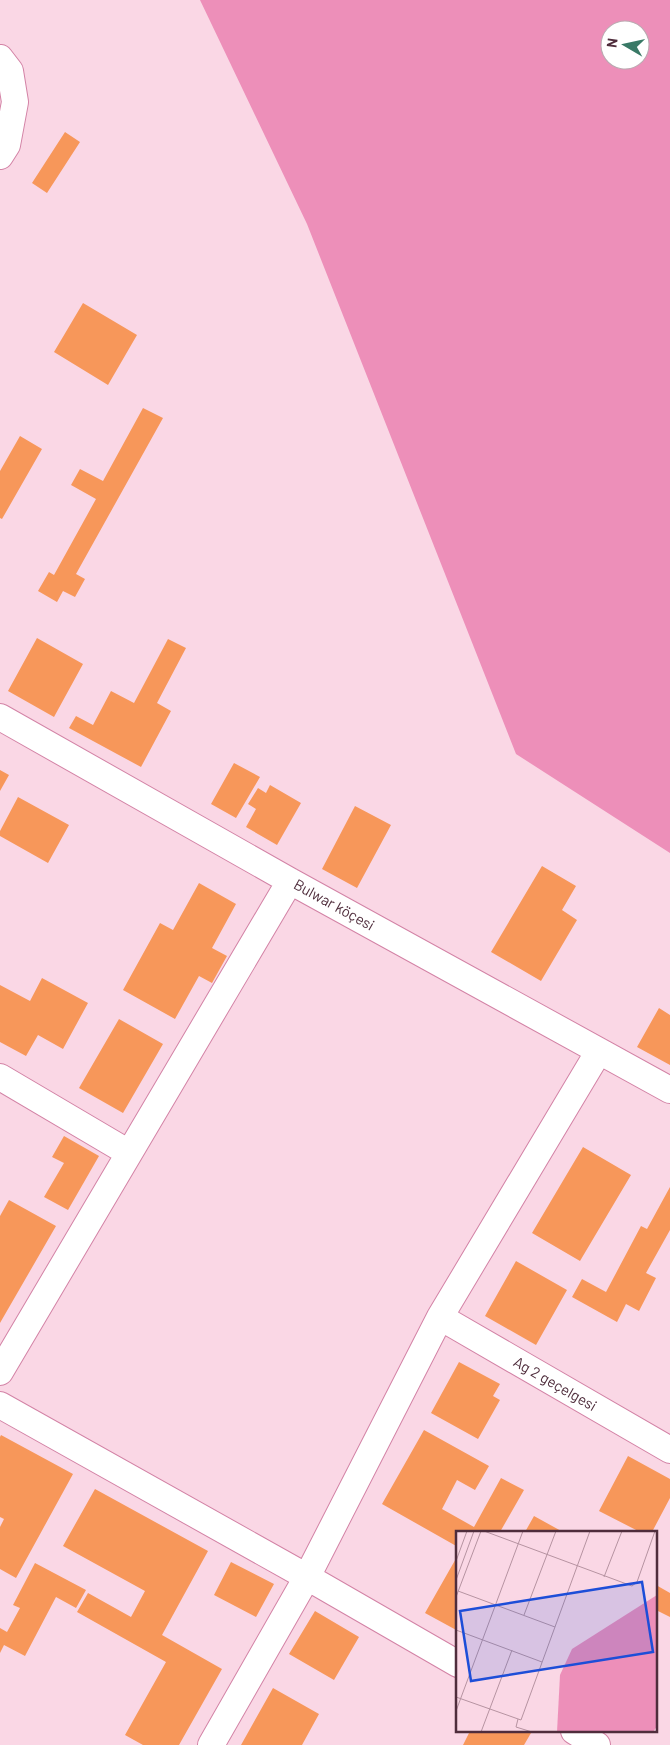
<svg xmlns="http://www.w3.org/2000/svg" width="670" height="1745" viewBox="0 0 670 1745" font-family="Barlow,sans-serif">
	<rect width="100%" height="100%" fill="#fad7e5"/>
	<path fill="#ed8fb9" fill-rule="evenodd" d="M200,0H670V853L516,754L307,224ZM610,30H640V60H610Z"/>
	<path fill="#f7975a" d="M65,132L80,142L47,193L32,183Z
		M83,303L137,335L108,385L54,352Z
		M143,408L163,418L76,574L85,579L75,597L63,591L57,602L38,591L49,572L54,575L96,499L71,485L80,469L103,481Z
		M20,436L42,449L2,519L0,518V471Z
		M37,638L83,664L54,717L8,691Z
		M168,639L186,648L157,703L171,711L141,767L69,728L76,716L93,725L111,691L134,703Z
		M234,763L260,777L236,818L211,804Z
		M0,770L9,775L0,791Z
		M270,785L301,803L277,845L246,827L256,809L248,804L258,788L266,793Z
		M18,797L69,825L48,863L0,836V831Z
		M355,806L391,825L357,888L322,869Z
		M542,866L576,886L562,910L577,920L541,981L491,952Z
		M199,883L236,904L212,948L227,956L212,983L199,976L175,1019L123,990L160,923L173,930Z
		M42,978L88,1003L63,1049L38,1035L26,1056L0,1042V985L30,1001Z
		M659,1008L670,1015V1065L637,1047Z
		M119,1019L163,1044L123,1113L79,1088Z
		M64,1136L99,1156L68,1210L44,1197L64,1163L52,1157Z
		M583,1147L631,1175L580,1261L532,1233Z
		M670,1187V1230L646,1273L656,1278L639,1311L626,1304L617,1322L572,1297L582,1279L606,1292L641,1226L647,1229Z
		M9,1200L56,1226L0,1323V1216Z
		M516,1261L567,1290L536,1345L485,1316Z
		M459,1362L500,1384L493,1396L500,1400L478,1439L431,1413Z
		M424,1430L489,1466L475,1490L457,1480L442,1509L474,1527L501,1478L524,1490L500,1532H458V1547L382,1504Z
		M1,1435L73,1474L16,1578L0,1569V1527L4,1519L0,1517V1437Z
		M628,1456L670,1479V1498L652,1532H640L599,1511Z
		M95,1489L208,1551L162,1635L222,1669L179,1745H143L125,1735L166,1662L77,1612L88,1593L131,1617L145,1591L63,1546Z
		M534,1516L563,1532H525Z
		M458,1555V1631L425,1613Z
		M231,1562L274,1584L256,1617L214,1595Z
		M35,1563L86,1590L76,1608L56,1597L25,1656L4,1645L0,1653V1628L7,1632L20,1608L13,1605Z
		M656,1585L670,1593V1617L656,1610Z
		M315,1611L359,1637L334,1680L289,1654Z
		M273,1688L319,1714L302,1745H241Z
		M470,1731H527L531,1733L524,1745H463Z"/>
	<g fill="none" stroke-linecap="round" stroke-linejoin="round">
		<g stroke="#d383a6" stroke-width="28">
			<path id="street" d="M0,58L10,71L15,102L7,145L0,156
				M0,717L290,881L670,1090
				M0,1077L129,1153
				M440,1317L670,1450
				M0,1372L290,881
				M0,1405L307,1577L458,1664
				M574,1731L597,1745
				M211,1745L307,1577L440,1317L599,1051"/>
		</g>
		<use href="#street" stroke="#fff" stroke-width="26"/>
	</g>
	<g text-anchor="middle" stroke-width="4" stroke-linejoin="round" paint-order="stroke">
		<g font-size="15" fill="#4f2d3c" stroke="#fff">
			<text transform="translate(334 905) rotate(29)" y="5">Bulwar köçesi</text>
			<text transform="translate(555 1384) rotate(30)" y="5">Ag 2 geçelgesi</text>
		</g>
	</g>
	<g transform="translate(456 1531)">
		<rect width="201" height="201" fill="#fad7e5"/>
		<path d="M201,64L202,194L197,201H101L104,144L116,118Z" fill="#ed8fb9"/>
		<path fill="none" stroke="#b693a1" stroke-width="1" d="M28,0L176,55L181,51L199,0M0,30L11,0M148,46L166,0M0,49L18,0M2,60L99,96M0,66L25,0M68,84L100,0M0,99L86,131M0,166L65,189L134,0M0,180L67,0M62,188L60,196L76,201M25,201L56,119"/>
		<path fill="#1d4ed8" fill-opacity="0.15" stroke="#1d4ed8" stroke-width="2.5" d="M186,51L197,121L15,150L4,80Z"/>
		<rect width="201" height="201" fill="none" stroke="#4f2d3c" stroke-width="2.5"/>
	</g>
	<g transform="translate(625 45) rotate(279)"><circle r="24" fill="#ffffff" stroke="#b9abb1"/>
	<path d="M0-4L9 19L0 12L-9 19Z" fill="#397966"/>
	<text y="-8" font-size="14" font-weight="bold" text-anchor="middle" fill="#4f2d3c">N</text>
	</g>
</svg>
